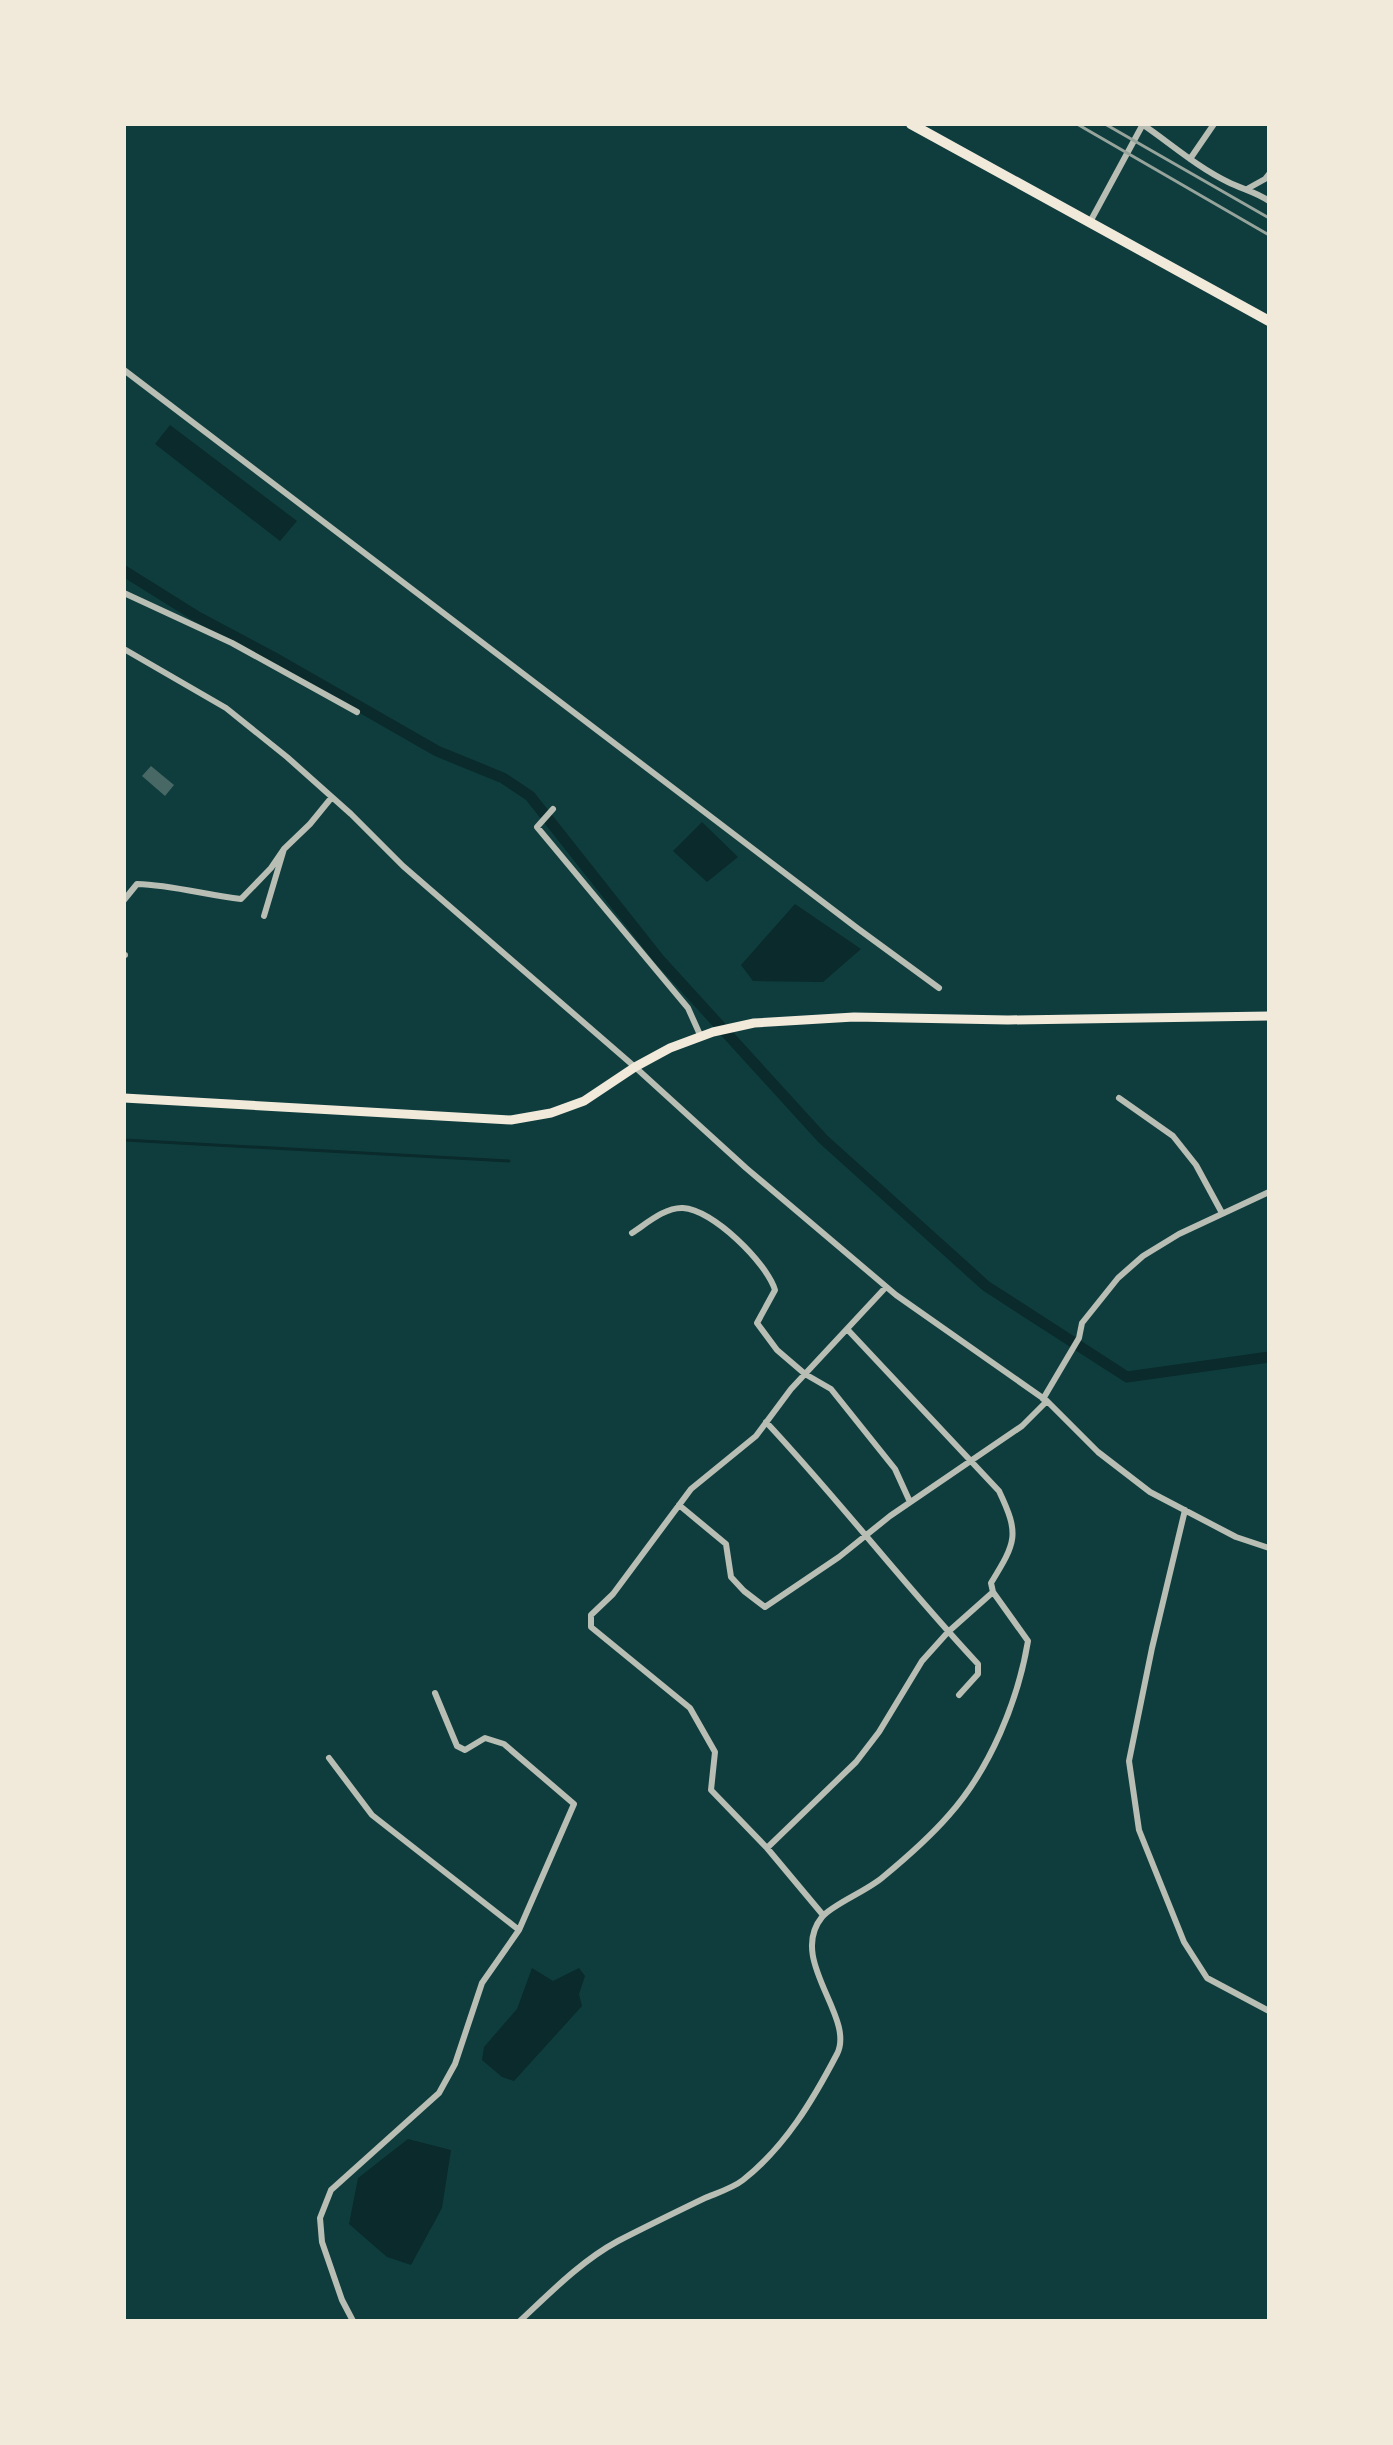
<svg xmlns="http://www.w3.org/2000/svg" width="1393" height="2445" viewBox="0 0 1393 2445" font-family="'Titillium Web',sans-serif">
	<rect width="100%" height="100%" fill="#0f3d3e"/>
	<path fill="#0a2a2b" d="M170,425L297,521L280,541L155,444Z
		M702,822L738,857L707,882L673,851Z
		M795,904L861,949L823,982L753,981L741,965Z
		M532,1968L553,1981L579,1968L585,1976L579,1994L582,2006L514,2081L502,2077L482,2060L484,2047L517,2009Z
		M408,2139L451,2150L442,2208L411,2265L387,2257L349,2224L358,2178Z"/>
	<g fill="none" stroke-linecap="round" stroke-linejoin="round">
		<path stroke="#0a2a2b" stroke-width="3" d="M124,1140L509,1161"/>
		<path stroke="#0a2a2b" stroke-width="11" d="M124,571L196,616L273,657L437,751L503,778L530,796L659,959L823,1139L986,1286L1127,1377L1269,1357"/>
	</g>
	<path fill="#486865" d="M151,766L174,785L165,796L142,776Z"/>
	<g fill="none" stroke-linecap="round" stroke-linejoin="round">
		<path stroke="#b8beb3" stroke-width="6" d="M1142,124C1170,143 1197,167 1228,182C1242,189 1256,192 1269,201
			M1190,159L1214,124
			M1247,189L1265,179L1269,174
			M1090,222L1143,124
			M124,370L857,928L939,988
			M124,593L232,643L357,712
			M124,649L226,708L287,757L351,814L403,866L635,1067L746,1168L896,1295L1047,1401L1098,1452L1150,1492L1236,1537L1269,1548
			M553,809L537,827L688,1008L701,1037
			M124,900L137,884C172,885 206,895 241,899L271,868L284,849
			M264,916L284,849L310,824L332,797
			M124,955H125
			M1119,1098L1173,1136L1196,1165L1222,1213
			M632,1233C646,1224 665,1207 683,1208C712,1209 767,1263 775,1290L757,1323L777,1350L805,1374L831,1389L895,1469L910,1502
			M1043,1399L1079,1338L1082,1323L1118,1278L1143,1256L1179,1234L1269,1192
			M766,1422C840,1501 905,1586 978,1664V1674L959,1695
			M679,1505L726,1544L731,1577L744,1591L765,1607L839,1557L890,1516L1022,1426L1047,1401
			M1185,1510L1152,1648L1129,1761L1139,1830L1184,1942L1207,1978L1269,2011
			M329,1758L372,1815L519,1930
			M767,1848L856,1762L879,1732L922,1661L948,1632L993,1592
			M823,1915L767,1848L711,1790L715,1752L690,1708L591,1627V1615L613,1594L691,1489L756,1436L791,1389L886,1287
			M353,2321L342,2300L322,2242L320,2218L331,2190L439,2093L455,2064L482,1983L519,1930L574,1804L504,1744L485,1738L465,1750L457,1746L435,1693
			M520,2321C550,2293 581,2261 618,2241C647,2226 676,2212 705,2198C717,2193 733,2188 743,2180C785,2147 813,2100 837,2054C856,2017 787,1960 822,1917C833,1904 867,1891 883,1877C906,1858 929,1838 949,1815C990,1769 1018,1701 1028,1641L993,1592L991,1583C1016,1542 1020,1535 999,1491L847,1329"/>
		<path stroke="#f1e9da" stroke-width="9" d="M124,1098L511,1120L551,1113L584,1101L635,1067L670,1048L713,1032L754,1023L854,1017L1008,1020L1269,1016"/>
		<path stroke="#f1e9da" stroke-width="10" d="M911,124L1269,321"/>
		<path stroke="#97a49c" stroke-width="3" d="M1077,124L1269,235
			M1105,124L1269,218"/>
	</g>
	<rect width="1393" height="2445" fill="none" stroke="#f1e9da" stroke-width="252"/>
</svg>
